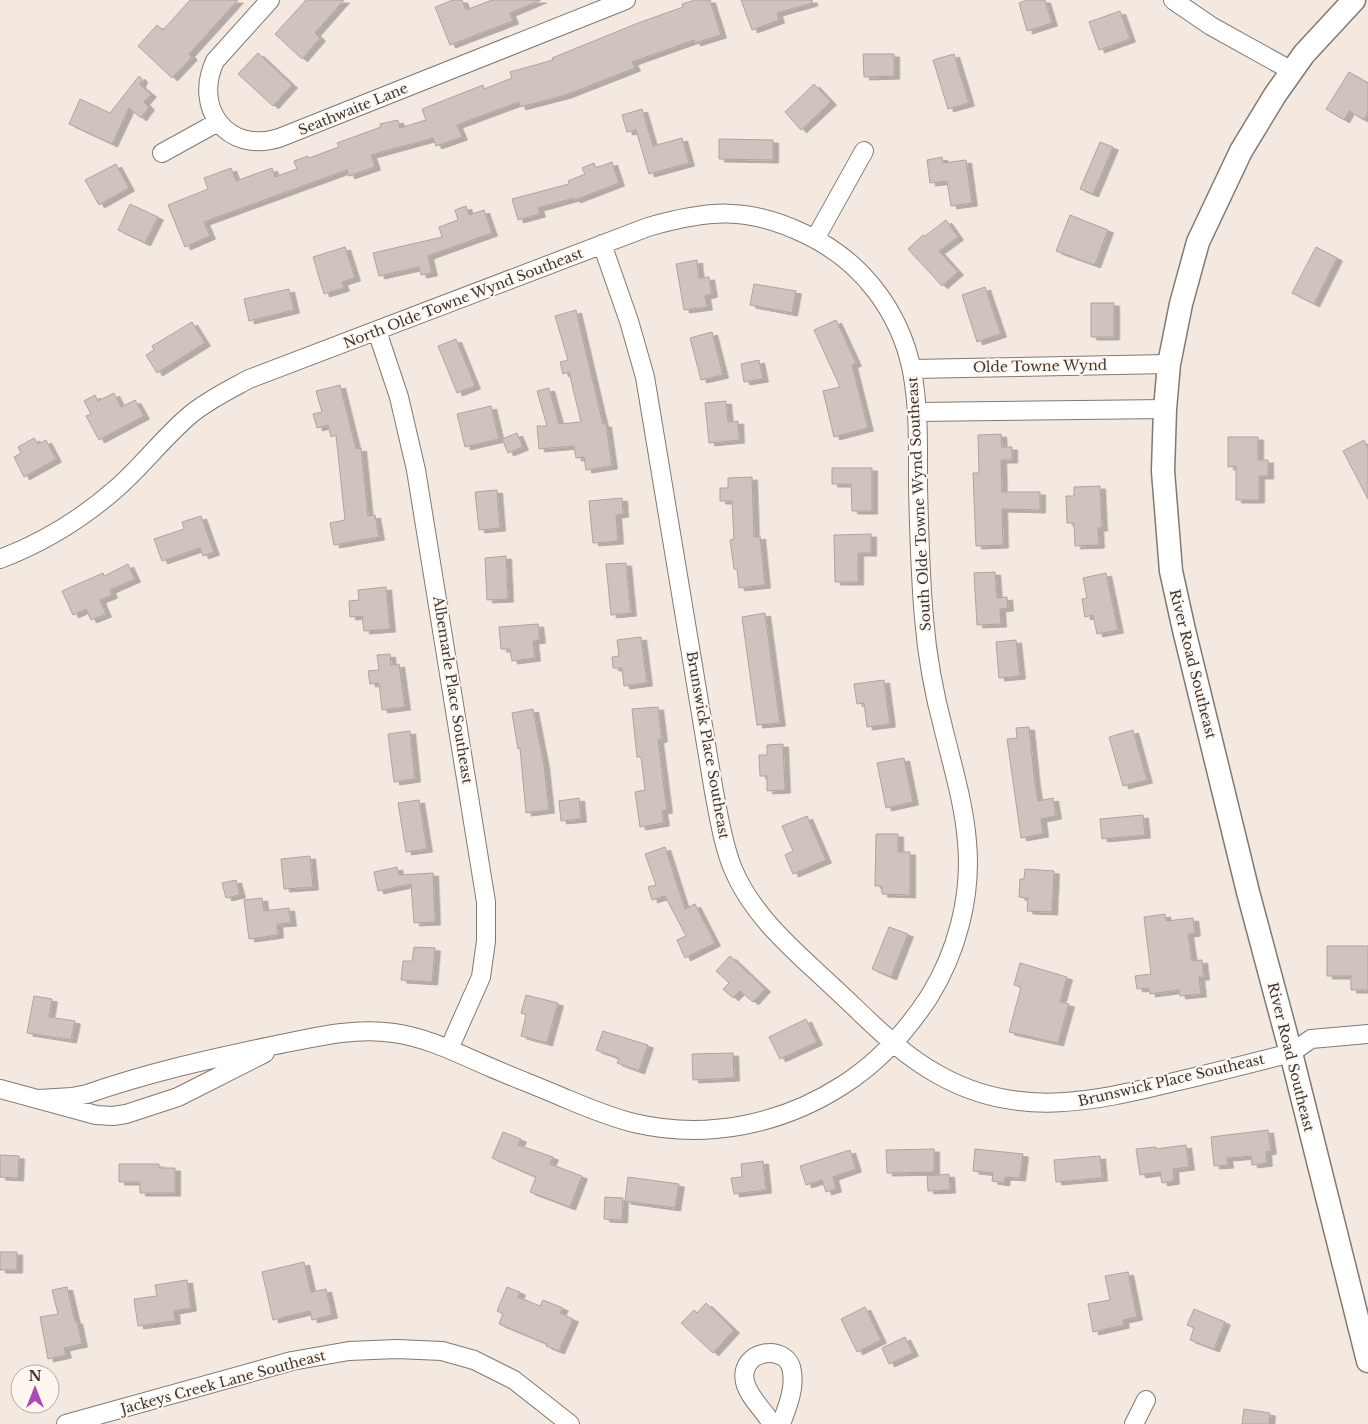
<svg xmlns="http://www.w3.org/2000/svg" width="1368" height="1424" viewBox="0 0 1368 1424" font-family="'Libre Baskerville',serif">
	<defs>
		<filter id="shadow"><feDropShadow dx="5.5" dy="3" stdDeviation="0" flood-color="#0004"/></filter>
	</defs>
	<rect width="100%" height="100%" fill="#f3e9e0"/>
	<path fill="#d0c3be" stroke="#b0a49e" filter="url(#shadow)" d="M190,0H238L189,54L192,57L172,78L138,46L157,25L163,30Z
		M306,0H344L315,33L320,38L302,59L275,34Z
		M453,0H462L466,10L492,0H541L510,13L513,21L450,45L435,7Z
		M695,0H710L721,35L695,43L694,40L632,62L635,68L566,95L520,107L519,102L457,125L462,137L436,146L433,138L371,155L375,167L349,176L347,170L204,222L210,236L185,247L168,205L208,189L204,178L231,168L236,181L272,168L275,177L297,169L294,161L308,156L309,158L339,147L337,143L381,127L380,124L398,120L400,128L426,120L422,109L483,85L484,89L512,78L510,72L553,60L552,58L638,23L683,7L682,4Z
		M741,0H812V3L777,13L779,20L752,30Z
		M1027,0H1045L1052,23L1027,31L1019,3Z
		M1120,11L1130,39L1099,50L1089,22Z
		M258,53L292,85L273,106L238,74Z
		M863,54H894V76L864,77Z
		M954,54L969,103L948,109L933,60Z
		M1349,72L1368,83V112L1364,120L1349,111L1344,120L1326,109Z
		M139,76L142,79L140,85L151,94L144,102L149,107L141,118L129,108L112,144L69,124L80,99L110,113Z
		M814,84L831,102L801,130L785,112Z
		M642,109L653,146L682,138L689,163L649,174L636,130L627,132L622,115Z
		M719,139L773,140V160L719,159Z
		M1100,142L1113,147L1093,194L1080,189Z
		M942,157L943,163L966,160L972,203L951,206L947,181L930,183L927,160Z
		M612,162L619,183L575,200L574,198L538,208L540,214L518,220L512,199L569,184L568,181L585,174L582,168L594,163L596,168Z
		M116,164L129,188L99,205L85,180Z
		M130,204L158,217L145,243L118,230Z
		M466,206L469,215L484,210L492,233L428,256L432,273L421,275L419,267L379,276L373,253L442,237L439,227L458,220L455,210Z
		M1070,215L1108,230L1095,265L1056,251Z
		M946,220L958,237L939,251L958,272L942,286L908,249L923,235L925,236Z
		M345,247L355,278L342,282L344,288L324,294L313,257Z
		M1316,247L1337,258L1314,304L1292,293Z
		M697,260L699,278L709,277L712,294L705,296L707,307L684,310L676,264Z
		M754,284L796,291L792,313L750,305Z
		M985,287L1001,334L977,342L962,295Z
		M289,289L294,310L249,321L244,299Z
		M1091,303H1114V337H1091Z
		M576,310L603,424H606L612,466L586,470L584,457L576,458L574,446L539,449L537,426H547L537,391L549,388L559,424L581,422L569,372L563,374L560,362L568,360L555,316Z
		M836,320L856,363L852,365L868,428L834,437L823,391L840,387L814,330Z
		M192,322L205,343L157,373L146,355L154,350L152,346Z
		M712,332L723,375L701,380L690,338Z
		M456,339L475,386L457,393L438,346Z
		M759,360L763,379L744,382L741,364Z
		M340,385L356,449L361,448L368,516L375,515L379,537L334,545L330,523L345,520L336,435L331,437L328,425L317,428L313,414L322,412L316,391Z
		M114,393L121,407L135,400L144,416L99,440L86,416L91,414L84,401L95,395L98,401Z
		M726,401L728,422L738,421L739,440L709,443L705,403Z
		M491,406L499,439L465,447L457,414Z
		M517,433L523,447L508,453L502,439Z
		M1001,434L1002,447H1012V460H1001L1002,492H1040V510L1002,509L1003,545L976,546L973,473H979L978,435Z
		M1228,437H1258V460H1268V476H1259V500H1236V466L1228,467Z
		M34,438L38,444L46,440L56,459L24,477L14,457L21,453L18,447Z
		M1364,440L1368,449V499L1343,451Z
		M832,468H872V511H852L851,484H832Z
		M752,477L754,537L760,536L765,585L739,588L737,569H734L730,540L734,539L732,501H720V488H728V478Z
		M1100,486L1102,528H1098L1099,545L1075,546L1074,523H1067L1066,496H1074V487Z
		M497,490L500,528L479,530L475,492Z
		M622,498L623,514L616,515L618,541L593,543L589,501Z
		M201,516L214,552L203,556L200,548L162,561L154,539L184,529L182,522Z
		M871,534V553H858V582H835L834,535Z
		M506,556L508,599L487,600L485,558Z
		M626,563L631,613L611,615L606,564Z
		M128,564L135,579L110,590L112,595L100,600L106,614L91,620L86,609L73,615L62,591L103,573L104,576Z
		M995,572L997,598L1007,597L1008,608L1000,609L1001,624L977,625L974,573Z
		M1106,573L1118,630L1097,634L1093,615L1085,617L1082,599L1087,598L1083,578Z
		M386,587L390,629L364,631L362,616L350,617L349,601L359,600L358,590Z
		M765,613L780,723L757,725L742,617Z
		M538,624L540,640L533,641L535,658L512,661L510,649H501L499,627Z
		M641,637L647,683L624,686L622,668H613L612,657L619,656L617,640Z
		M1016,640L1020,676L999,678L996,642Z
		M390,654L391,665L399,664L405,707L382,710L379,683L370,684L368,671L379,670L377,655Z
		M884,680L890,724L867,727L864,703L857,704L854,684Z
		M658,707L662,739L658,740L667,810L662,811L664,823L640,827L635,792L645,790L641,757H637L632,709Z
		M533,709L544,765L549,810L526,813L520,748L518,749L512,713Z
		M1029,727L1035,784L1038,801L1053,798L1056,816L1041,819L1043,834L1021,838L1007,739L1017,738L1016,728Z
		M1133,730L1147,780L1123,786L1109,737Z
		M410,731L415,779L394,782L388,734Z
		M783,744L785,790L767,791V776H760L759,755H767V745Z
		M904,758L913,802L886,808L877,763Z
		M579,798L581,819L561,821L559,801Z
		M419,800L427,849L406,852L398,803Z
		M1143,815L1145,835L1102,839L1100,819Z
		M807,816L826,860L793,874L785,855L793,851L782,826Z
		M876,834H898V852H910V895L882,894V886H875Z
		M665,847L685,909L695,904L715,943L685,958L677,940L686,936L665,896L652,900L648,887L656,885L645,854Z
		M310,856L313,887L284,889L281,859Z
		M397,867L399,875L433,873L435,922L414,923L411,884L378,891L374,872Z
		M1025,869L1054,871L1052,912L1027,911L1028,898L1019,897L1020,879H1024Z
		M236,880L240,895L226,898L222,883Z
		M262,898L264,911L289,908L291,923L277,924L278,935L249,939L244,900Z
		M1165,914L1166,921L1193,918L1195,933L1188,934L1192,961L1202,960L1204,977H1199L1201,994L1180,996L1179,990L1150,994L1149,988L1137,989L1135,976L1151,974L1144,917Z
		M889,927L908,934L891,977L872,969Z
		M1327,946H1368V990H1351V976H1327Z
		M414,947L435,948L432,982L401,980L403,961H412Z
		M730,956L765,989L753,1002L740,991L733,998L723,989L729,983L716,971Z
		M1020,963L1067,977L1060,1002L1069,1004L1058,1043L1009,1032L1021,987L1014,985Z
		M526,995L558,1003L547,1043L521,1036L526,1015L521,1013Z
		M34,996L52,999L49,1017L75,1021L71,1040L27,1033Z
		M806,1019L817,1042L780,1059L769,1037Z
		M603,1031L648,1045L639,1071L617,1063L619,1058L596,1050Z
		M733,1053L734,1078L693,1080L692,1054Z
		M1268,1130L1271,1151L1266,1152L1267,1163L1252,1165L1251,1156L1227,1158L1228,1165L1214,1166L1211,1137Z
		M503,1132L521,1139L518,1145L553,1157L550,1164L582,1176L570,1207L530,1192L536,1177L492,1158Z
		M1186,1145L1189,1167L1173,1169L1174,1181L1162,1183L1160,1172L1140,1175L1136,1149L1156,1147V1149Z
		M934,1149V1172L887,1173L886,1150Z
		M975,1149L1023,1154L1020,1178L1005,1177L1004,1183L992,1181L993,1173L973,1171Z
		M850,1150L856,1169L833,1177L836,1189L826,1192L822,1180L806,1185L800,1166Z
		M0,1155L19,1156L18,1178L0,1177Z
		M1100,1156L1102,1178L1056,1182L1054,1160Z
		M763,1161L766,1190L734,1194L731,1178L742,1177L741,1164Z
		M119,1164H159V1168H175V1193H140V1182H119Z
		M949,1174L950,1190L928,1191L927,1176Z
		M628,1177L679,1184L675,1208L625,1201Z
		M605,1197L623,1198L622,1220L604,1219Z
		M0,1252H17V1270H0Z
		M304,1262L311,1292L326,1289L332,1315L312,1320L310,1311L273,1320L262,1272Z
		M1128,1272L1137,1317L1123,1320L1124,1325L1093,1332L1088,1304L1110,1300L1105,1276Z
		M187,1280L191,1308L174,1311L175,1321L138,1326L134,1299L157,1296L155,1285Z
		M67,1287L75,1321H77L82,1344L64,1348L66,1355L48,1359L40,1317L58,1314L52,1290Z
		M507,1287L520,1292L518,1297L540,1306L543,1300L563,1308L560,1313L573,1319L559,1351L546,1346L547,1344L499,1324L503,1314L497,1311Z
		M706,1303L734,1330L713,1353L681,1323L694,1310L697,1313Z
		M865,1307L881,1340L857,1352L841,1319Z
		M1194,1309L1225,1322L1214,1349L1190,1340L1194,1328L1187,1325Z
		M905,1337L913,1353L889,1364L882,1348Z
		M1244,1409L1270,1413L1269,1424H1242Z"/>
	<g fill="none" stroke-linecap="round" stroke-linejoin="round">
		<g stroke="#827971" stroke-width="20">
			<path id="minor" d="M270,0L215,61C193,108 227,154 279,138L626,0
				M1173,0L1211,26L1292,71
				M162,153L218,122
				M815,239L864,151
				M602,244L629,321L645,377L714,792C719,817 723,845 733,869C753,917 795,951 832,986C866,1017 898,1053 939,1075C1017,1119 1092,1102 1174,1082C1213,1073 1252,1063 1291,1053L1311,1039L1368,1034
				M377,331L399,397L416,470L486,902V941L481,977L449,1049
				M912,369L1169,364
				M917,412L1165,409
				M0,559C42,543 83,518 117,488C143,465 164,437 190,415C208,400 229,390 249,379L648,227C708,210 747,206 805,234C861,260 900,311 912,371C919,409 918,447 918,485C919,530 920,574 924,618C927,656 934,694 944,731C953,768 964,804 967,842C972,896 957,952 929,997C906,1032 879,1062 843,1085C781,1125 706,1140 634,1123C609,1117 586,1107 562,1097C539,1087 515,1078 492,1068C459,1054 429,1038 394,1033C351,1027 312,1038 271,1046C209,1059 147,1073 87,1094L72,1097L39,1099
				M0,1089L96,1115L113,1116L126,1114L178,1097L265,1053
				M66,1424L292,1361L349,1351L397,1349L442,1351L474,1360L514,1380L570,1424
				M772,1424C764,1410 749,1398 745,1382C738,1349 789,1342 792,1372C795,1389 787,1408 781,1424
				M1134,1424L1146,1400"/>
		</g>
		<g stroke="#827971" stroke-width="25">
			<path id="major" d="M1354,0L1304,54L1275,95L1241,151L1198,242L1181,304L1169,364L1165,409L1163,471L1171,571L1184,630L1248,892L1291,1053L1368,1361"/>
		</g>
		<use href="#minor" stroke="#fff" stroke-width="18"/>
		<use href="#major" stroke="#fff" stroke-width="22"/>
	</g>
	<g text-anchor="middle" stroke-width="4" stroke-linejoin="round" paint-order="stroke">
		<g font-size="14" fill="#3c3835" stroke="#fff7ef">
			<text transform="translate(353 109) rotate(-22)" y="5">Seathwaite Lane</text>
			<text transform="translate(463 298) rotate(-21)" y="5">North Olde Towne Wynd Southeast</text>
			<text transform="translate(1040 366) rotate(-1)" y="5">Olde Towne Wynd</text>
			<text transform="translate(919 504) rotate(-93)" y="5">South Olde Towne Wynd Southeast</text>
			<text transform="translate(1193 664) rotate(76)" y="5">River Road Southeast</text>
			<text transform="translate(453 690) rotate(81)" y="5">Albemarle Place Southeast</text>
			<text transform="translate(708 745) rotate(80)" y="5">Brunswick Place Southeast</text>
			<text transform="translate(1291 1057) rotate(76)" y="5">River Road Southeast</text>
			<text transform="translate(1171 1080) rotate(-13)" y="5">Brunswick Place Southeast</text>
			<text transform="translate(223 1382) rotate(-15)" y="5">Jackeys Creek Lane Southeast</text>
		</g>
	</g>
	<g transform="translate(35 1389)"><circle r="24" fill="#fff7ef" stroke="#b1aba5"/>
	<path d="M0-4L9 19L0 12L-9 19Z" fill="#ab4ab2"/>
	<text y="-8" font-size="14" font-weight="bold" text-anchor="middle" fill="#3c3835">N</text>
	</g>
</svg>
